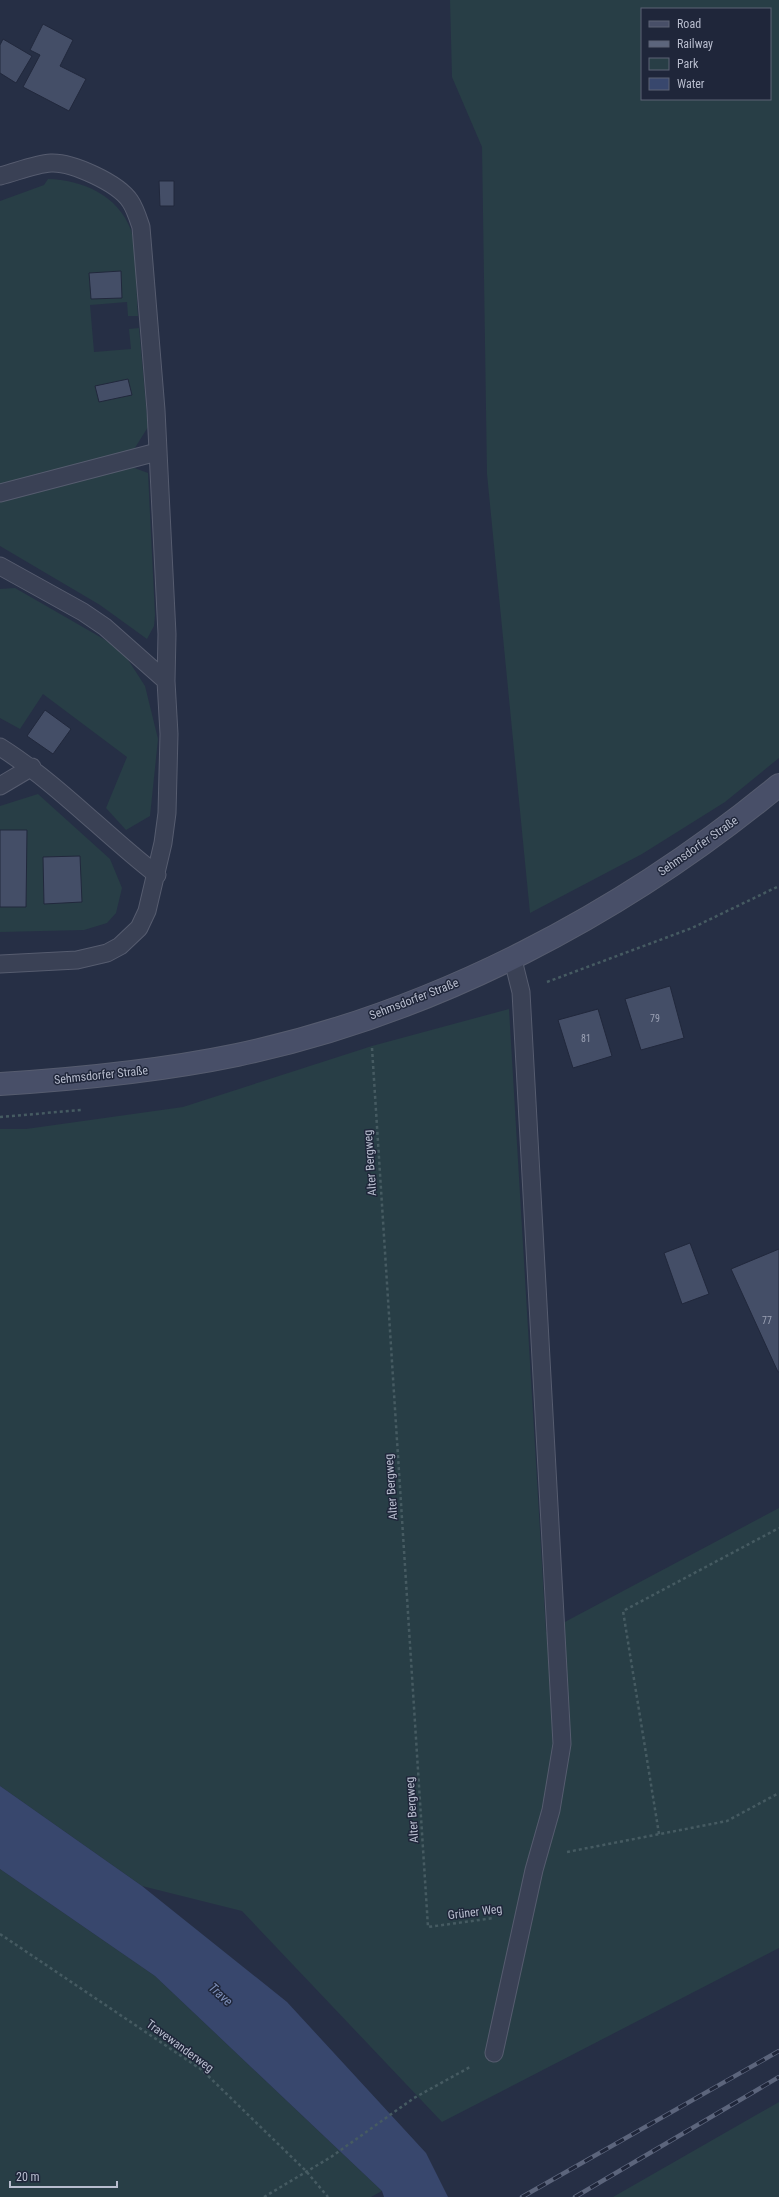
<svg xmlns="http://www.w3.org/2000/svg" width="779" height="2197" viewBox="0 0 779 2197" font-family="'Roboto Condensed',sans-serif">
	<rect width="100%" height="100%" fill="#262f45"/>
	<path fill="#283e46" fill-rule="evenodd" d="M450,0H779V758L725,802L642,854L530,913L487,474L482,147L452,77ZM642,9H770V99H642Z
		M48,179C82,180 118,195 131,230C137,248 136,295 138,316H128L127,302L90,305L94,352L131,349L129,329L139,328L148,427L133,451L0,485V201L44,185Z
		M129,466L148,473L155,615L154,626L147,639L100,605L0,546V498Z
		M15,588L121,649L145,686L158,739L150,816L126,830L106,808L127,757L43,694L20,729L0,718V589Z
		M38,794L110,859L122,888L116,913L107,923L84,930L0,932V806Z
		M509,1009L546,1632L779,1508V1948L442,2122L242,1911L142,1886L0,1786V1129H26L183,1107L372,1046Z
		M0,1869L155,1976L382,2191L371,2197H0Z
		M779,2102V2197H613Z"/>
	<path fill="#38476d" d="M0,1786L142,1886L287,2002L426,2153L448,2197H384L382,2191L155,1976L0,1869Z"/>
	<path fill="#444e67" stroke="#21283c" d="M43,24L73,40L60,66L86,79L69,111L23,87L40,55L30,50Z
		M3,39L32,56L16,83L0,73V45Z
		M159,181H174V206H160Z
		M121,271L122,298L91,299L89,273Z
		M128,379L132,395L99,402L95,386Z
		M45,710L71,729L53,754L27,736Z
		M0,830H27L26,907H0Z
		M80,856L82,902L44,904L43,857Z
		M670,986L684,1038L641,1050L625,999Z
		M598,1009L612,1056L573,1068L558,1020Z
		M690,1243L709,1294L682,1304L664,1253Z
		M779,1249V1372H778L731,1269Z"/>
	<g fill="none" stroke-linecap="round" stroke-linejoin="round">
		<g stroke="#565c6f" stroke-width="19">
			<path id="service" d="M0,176C16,172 35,164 51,163C72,162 118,183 130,201C135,208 138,218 141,227L156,410L167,634L166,681L169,734L167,813L163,843L147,911L139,928L120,946L107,953L77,960L0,964
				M0,493L157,452
				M0,566L83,612L105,627L166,681
				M0,747C57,783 103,833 157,875
				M0,786L32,767
				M494,2053L534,1870L551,1810L562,1744L521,992L513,960"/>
		</g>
		<g stroke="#565c6f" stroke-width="24">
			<path id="secondary" d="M0,1084C79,1079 160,1071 237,1055C435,1013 624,913 779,785"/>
		</g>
		<path stroke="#465b62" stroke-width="2.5" stroke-dasharray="3 3" stroke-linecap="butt" d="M547,982L692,928L779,886
			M372,1048L428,1927L494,1918
			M0,1117L81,1110
			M659,1834L623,1611L779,1528
			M567,1852L727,1821L779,1793
			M0,1934L202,2070L306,2171L328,2197
			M264,2197L331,2157L414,2098L470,2067"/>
		<use href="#service" stroke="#3a4155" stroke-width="17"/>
		<use href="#secondary" stroke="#484f68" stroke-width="22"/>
		<g stroke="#5c657c" stroke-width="4.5">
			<path id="rail" d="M522,2197L779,2051
				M575,2197L779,2077"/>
		</g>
		<use href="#rail" stroke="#1f263a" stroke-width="3" stroke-dasharray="9" stroke-linecap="butt"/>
	</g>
	<g text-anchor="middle" stroke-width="3" stroke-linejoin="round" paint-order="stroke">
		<g font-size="10" fill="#9ba1b4">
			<text x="655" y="1022">79</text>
			<text x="586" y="1042">81</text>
			<text x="767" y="1324">77</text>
		</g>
		<g font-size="12" fill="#b8bdce" stroke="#1f263a">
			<text transform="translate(698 846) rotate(-35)" y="4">Sehmsdorfer Straße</text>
			<text transform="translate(414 999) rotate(-21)" y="4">Sehmsdorfer Straße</text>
			<text transform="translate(101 1075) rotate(-6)" y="4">Sehmsdorfer Straße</text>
			<text transform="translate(370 1163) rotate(-94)" y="4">Alter Bergweg</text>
			<text transform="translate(391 1487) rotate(-94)" y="4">Alter Bergweg</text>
			<text transform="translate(412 1810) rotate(-94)" y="4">Alter Bergweg</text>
			<text transform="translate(475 1912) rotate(-7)" y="4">Grüner Weg</text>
			<text transform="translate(180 2046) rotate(36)" y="4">Travewanderweg</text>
		</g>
		<g font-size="13" font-style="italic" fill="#7d8eb7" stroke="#1f263a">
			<text transform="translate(221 1994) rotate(42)" y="5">Trave</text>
		</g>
	</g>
	<rect x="641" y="8" width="130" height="92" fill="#1f263a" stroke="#5c6275"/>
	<rect x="649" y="21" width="20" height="6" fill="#484f68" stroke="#5c6275"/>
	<text x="677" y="28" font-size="12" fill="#b8bdce">Road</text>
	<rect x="649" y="41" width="20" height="6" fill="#5c657c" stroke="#5c6275"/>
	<text x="677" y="48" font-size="12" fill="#b8bdce">Railway</text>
	<rect x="649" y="58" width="20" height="12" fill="#283e46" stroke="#5c6275"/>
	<text x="677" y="68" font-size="12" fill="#b8bdce">Park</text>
	<rect x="649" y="78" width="20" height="12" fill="#38476d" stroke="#5c6275"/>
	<text x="677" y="88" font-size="12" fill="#b8bdce">Water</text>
	<path d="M10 2181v6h107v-6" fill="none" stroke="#b8bdce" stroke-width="2"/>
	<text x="16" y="2181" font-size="12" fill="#b8bdce" stroke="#1f263a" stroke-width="3" paint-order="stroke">20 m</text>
</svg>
